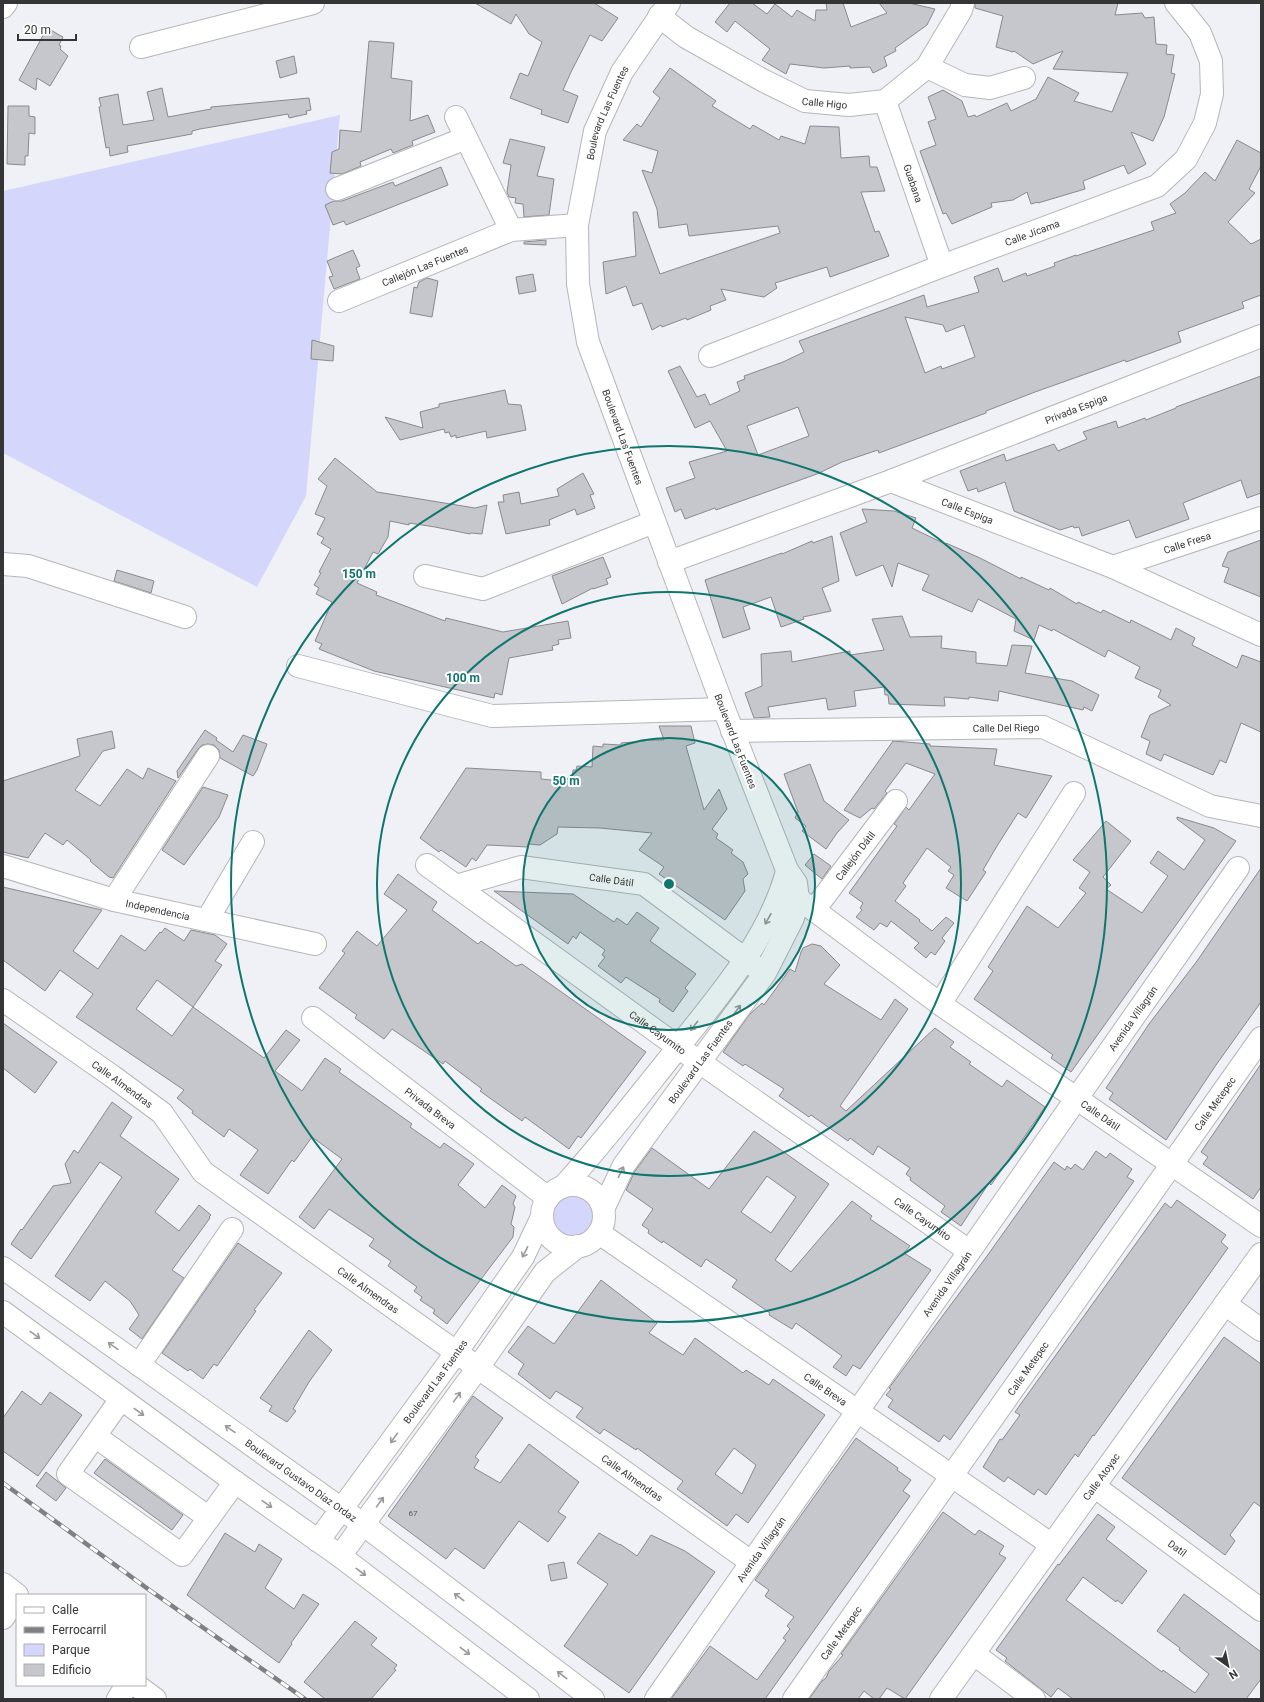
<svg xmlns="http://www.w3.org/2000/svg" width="1264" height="1702" viewBox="0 0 1264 1702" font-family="Roboto,sans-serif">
	<rect width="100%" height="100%" fill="#f0f1f6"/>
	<path fill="#d4d7fb" d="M340,115L306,496L257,587L3,453V191Z
		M550 1216a24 24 0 1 1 48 0a24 24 0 1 1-48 0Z"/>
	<path fill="#c6c7cc" stroke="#89898e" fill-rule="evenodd" d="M475,3H594L618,18L602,41L590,35L571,72L563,90L578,96L568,123L541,114L542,110L510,98L520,73L528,76L542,42L529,34L516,14L511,24Z
		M730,3H752L767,14L775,4L792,17L797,10L815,21L816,10H827L826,3H843L851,27L887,13L879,3H909L935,9L927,25L895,48L896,51L884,57L887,66L873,73L870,67L850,68V66L824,68L790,64L786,74L762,60L770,49L735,21L727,32L715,22Z
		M975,3H1118L1115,15L1142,13L1145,18L1154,17L1156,44L1167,45L1166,54L1174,55L1171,73L1175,74L1164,117L1153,141L1131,132L1146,164L1128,174L1124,165L1083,181L1085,189L1038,203V202L1031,204L1027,192L1013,200L991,203L992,207L952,224L946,213L943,214L920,151L936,145L928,122L936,119L928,97L943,90L962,101L968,117L975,115L976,117L1007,103L1011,111L1036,99L1048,77L1079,93L1074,101L1112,112L1128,73L1053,69L1063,51L1033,64L1014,51L1013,52L996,47L1003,16L975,8Z
		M47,28L63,37L59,45L61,46L60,49L68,56L50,86L37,78L36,90L19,80Z
		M369,41L394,43L391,78L412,81L410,121L428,115L435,132L412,141L413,145L393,153L391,149L360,162L361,166L342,174L330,173L332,152L339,149L340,130L361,132Z
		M294,56L297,73L280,78L276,61Z
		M670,68L716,101L712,106L750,129L753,125L779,140L781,136L805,144L810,126L839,127L841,158L869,156L870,167H877L885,191L861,192L875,232L879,231L889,256L830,277L827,267L775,283L777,288L764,297L721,289L726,300L710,306L711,310L687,320L686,318L662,327L661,325L652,330L642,303L633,306L626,286L606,294L603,262L636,256L633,212H637L660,274L780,233L778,226L689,236L687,224L659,228L657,209L642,170L652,173L658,151L623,140L637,124L641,127L660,98L653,92Z
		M162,88L168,117L211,109V107L309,98L311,110L306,111L307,114L289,118L288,114L200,129L192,131V134L127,146L128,152L110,156L109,147L106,148L99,107L101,106L99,98L118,94L123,125L154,120L147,92Z
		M8,106H29V116L35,117V134L29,133L28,156H25V165L7,164Z
		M510,139L545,147L537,176L554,179L549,215L524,217L523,204L515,203L516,198L509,197L507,192L511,165L503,163Z
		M1237,140L1261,153V166L1249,189L1255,193L1228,222L1251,244L1261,239V295L1242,302L1244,308L1178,332L1181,342L1126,362L1125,360L1035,392L986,411V413L879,453L878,450L842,462L817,474L716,510L715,508L685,519L681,509L675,512L666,488L695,478L689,462L727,451L710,421L695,428L668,371L680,366L697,397L705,394L710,405L740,391L737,382L745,379L744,376L783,362L804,352L799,341L924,295L927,307L979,292L974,277L998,268L1003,282L1026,273L1027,276L1055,266L1054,263L1076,255V256L1154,230L1151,222L1176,213L1170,204L1185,193L1205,172L1215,181ZM905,317L943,325L946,332L964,325L975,357L942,369L941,366L925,373ZM798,407L809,436L758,455L747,426Z
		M441,167L448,185L346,225L344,221L333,225L325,205L334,201H342L393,182L395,186Z
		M546,240V245L524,244V242Z
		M353,250L360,266L356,268L360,279L334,289L329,277L333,276L327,261Z
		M533,274L536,291L519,294L516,277Z
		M427,278L438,281L432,317L410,313L414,287L417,288L419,282Z
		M312,340L334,346L333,361L311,359Z
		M1261,376V493L1247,498L1241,480L1183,503L1189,519L1136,538L1129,520L1082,536L1079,527L1074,528L1073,526L1060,530L1014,511L1005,482L978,492L977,488L968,491L960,471L1004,454L1006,461L1054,444L1058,451L1087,439L1083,432L1116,421L1118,428L1145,418L1146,420L1176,408V407Z
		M505,390L508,404L521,405L526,430L487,438L486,431L456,438V435L451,437L449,432L445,433L444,429L400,440L385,417L423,428L420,412L439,407V404Z
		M335,458L377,492L475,508L487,505L482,534L471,533L470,534L435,527L409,523V525L390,521L388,537L378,554L373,552L357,583L377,592L376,595L445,621L446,618L503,632L568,621L571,638L558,640L559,644L552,646L553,650L509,658L502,695L495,693L494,698L374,671L319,649L322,644L315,641L332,602L316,594L319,588L314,585L321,573L319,572L331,549L321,543L324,538L317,534L325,518L315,514L327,486L318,479Z
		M583,473L594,494L590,495L595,508L577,515L575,509L549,520L550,525L506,534L498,502H504L503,495L519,492L521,504L559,496L557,489Z
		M862,509L894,511L916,518L912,528L945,544L946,543L980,558L1021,579V577L1049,590L1050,588L1077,604L1078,602L1101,613L1103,610L1130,623L1131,620L1171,640L1176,628L1195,638L1192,645L1237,668L1242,655L1261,662V732L1241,723L1226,763L1220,760L1213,775L1164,754L1161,761L1146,754L1150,741L1141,737L1150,715L1171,705L1158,697L1161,690L1135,678L1140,667L1108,650L1105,657L1053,629L1052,631L1039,625L1034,640L1014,631L1016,619L978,599L972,612L922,590L929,575L898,563L892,587L883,565L856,576L840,533L867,522Z
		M832,536L839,581L822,588L831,611L803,617L804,619L781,627L771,597L743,607L750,629L723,638L705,580L782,553V554L812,541L813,543Z
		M1261,540V597L1224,582L1229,568L1222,566L1228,552Z
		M603,557L611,577L606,579L608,584L593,589V588L562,604L552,576Z
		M117,570L154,581L151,593L114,581Z
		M902,616L910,637L942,636L941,648L976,652V663L1007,666L1012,645L1032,646L1025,673L1072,681L1099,695L1092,711L1084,707L1083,710L999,691L998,701L969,697V699L944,697L945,706L889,704L888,695H885L884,687L854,691L856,706L828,710L826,698L768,707L770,717L754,718L745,693L762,686L761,654L791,651L792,662L850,651V655L884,650L872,619Z
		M659,726H691L695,743L686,746L704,810L719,789L727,809L712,829L718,834L716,838L733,850L731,853L743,862L748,874L743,879L745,891L725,920L659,874L664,867L639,850L652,833L600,828L558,827L557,834L540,845L528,844V847L487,845L476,861L472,858L466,867L441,850L439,852L420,838L466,768L541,772V779L572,782L573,770H576L577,766L592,767L593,746L603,747V744L621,745V743L645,741L646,740H664Z
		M205,730L217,738L216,740L233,752L243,735L267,744L257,770L253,776L220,758L219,750L214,745L208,744L202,745L198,749L178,778L177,771Z
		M112,731L115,748L103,751L75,790L100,806L127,769L143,779L148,768L176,781L113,878L109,877L90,861L91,860L67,840L63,845L45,833L28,858L3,852V781L80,756L77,739Z
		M893,741L930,744V746L997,749L994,765L1052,776L1026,818L1018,813L997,846L983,870L986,872L967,901L946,888L954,875L948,871L951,867L927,848L903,883L906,886L895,901L920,920L919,921L932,931L946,917L954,923L942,938L945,941L935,955L931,952L926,958L914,948L919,943L891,921L887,927L880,923L874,930L856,917L862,910L860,908L863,903L849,893L897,826L894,824L906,807L909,810L935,774L906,763L885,791L887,793L874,809L872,808L860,818L844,810Z
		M810,764L824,801L849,820L837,833L826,849L802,831L806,826L795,818L798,812L784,774Z
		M203,787L228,795L219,817L184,865L162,850Z
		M1177,817L1214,828L1236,841L1071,1072L1051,1058L1053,1055L974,999L993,971L988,967L1027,906L1058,928L1086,893L1079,888L1090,872L1073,860L1106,821L1131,841L1103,877L1111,885L1106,889L1142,913L1168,876L1150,863L1158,851L1184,870L1205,840L1177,819Z
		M814,854L831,866L822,879L805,865Z
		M1261,868V1002L1216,1065L1166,1140L1109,1099L1113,1093L1106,1088L1149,1024L1197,961Z
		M398,874L437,902L432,910L478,944L481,941L516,966L522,964L646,1052L581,1138L578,1136L569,1149L525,1117L522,1121L480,1091L482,1089L445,1061L443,1064L392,1029L384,1039L355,1018L357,1015L319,988L345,953L342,951L357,931L377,946L407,910L384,894Z
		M3,887L102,910L73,951L98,969L121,935L145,951L160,932L161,933L165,928L184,941L191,930L215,935L227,944L215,961L222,965L193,1007L157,980L136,1009L172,1036L193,1007L264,1058L286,1030L300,1040L275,1071L302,1091L325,1058L341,1069L339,1072L412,1124L410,1127L440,1148L444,1143L474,1164L458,1185L485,1208L502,1185L516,1196L513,1204L515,1207L511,1224L514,1227L513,1237L447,1324L433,1313L435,1310L420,1300L422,1297L414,1291L417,1287L388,1266L391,1261L369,1246L374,1239L329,1209L314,1229L299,1217L342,1159L312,1137L294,1162L292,1160L268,1194L240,1175L258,1150L229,1129L224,1137L192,1113L193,1111L177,1098L184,1090L76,1017L93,994L60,970L45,991L3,960Z
		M494,891L573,894L614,922L617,918L627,925L637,912L659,928L650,941L696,974L685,988L688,991L673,1012L659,1002L660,999L626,977L621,983L598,966L605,957L602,955L605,950L580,932L576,939L573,936L568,944Z
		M812,944L821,946L840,965L824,984L881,1020L895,999L908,1009L840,1106L846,1111L935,1028L954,1042L950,1047L971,1062L969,1064L1002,1087L1007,1080L1045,1107L991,1185L989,1183L961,1226L941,1212L945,1206L910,1180L911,1178L906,1174L910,1168L878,1146L873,1155L850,1138L848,1141L811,1115L809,1117L779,1096L784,1089L745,1064L743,1066L723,1052L749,1015L762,1003L764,1005L790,969L795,972L801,952L803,948Z
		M3,1023L57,1062L35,1093L3,1068Z
		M1261,1064V1187L1253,1199L1203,1164L1208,1157L1201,1152Z
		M112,1102L132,1117L120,1136L179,1179L155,1212L179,1231L199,1205L211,1215L209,1217L210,1218L172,1270L184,1278L142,1339L129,1329L139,1315L130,1301L105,1281L90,1301L55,1276L122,1177L100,1162L31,1259L11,1244L21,1229L22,1230L53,1186L71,1183L65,1164L74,1150L78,1153Z
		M754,1131L829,1184L775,1260L791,1272L852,1201L872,1216L870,1219L910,1246L904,1253L931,1270L860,1369L853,1365L846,1376L833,1367L842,1356L796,1323L792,1329L769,1315L770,1313L732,1287L737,1280L706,1259L701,1267L663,1241L662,1243L648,1233L649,1230L642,1225L653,1209L626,1190L635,1171L652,1148L709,1189ZM767,1176L796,1197L771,1233L741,1212Z
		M1096,1151L1106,1158L1110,1153L1132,1169L1127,1177L1134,1181L950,1440L944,1435L939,1442L888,1407L893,1400L886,1395L891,1389L889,1388L987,1256L1054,1162L1065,1170L1067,1166L1071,1169L1075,1164L1083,1170Z
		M1177,1200L1226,1235L1221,1242L1228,1248L1094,1436L1093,1435L1078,1457L1075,1454L1046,1495L1038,1489L1034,1495L1008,1477L1004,1482L983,1467L1000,1439L1002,1440L1020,1415L1015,1412L1165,1203L1171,1208Z
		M238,1243L282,1273L254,1310L256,1311L217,1366L214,1364L203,1379L190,1369L188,1371L162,1353Z
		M601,1280L657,1323L649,1333L683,1355L695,1338L743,1373L746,1370L769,1385L773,1379L825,1415L748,1523L736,1514L727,1526L677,1489L683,1481L637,1448L636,1450L604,1429L600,1434L576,1417L583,1408L556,1391L550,1399L518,1374L524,1364L508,1352L528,1326L554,1344ZM734,1448L756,1465L742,1494L715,1474Z
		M309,1330L332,1350L309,1382L293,1409L296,1411L287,1422L269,1411L272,1406L260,1398Z
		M1224,1337L1261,1364V1507L1254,1502L1230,1535L1235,1541L1225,1555L1122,1478Z
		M22,1391L41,1405L50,1392L82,1415L38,1476L3,1451V1418Z
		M473,1396L503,1418L475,1457L479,1460L474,1468L500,1483L529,1444L579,1482L558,1512L566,1517L548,1542L519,1521L484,1569L455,1548L446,1559L388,1516Z
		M856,1438L898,1468L897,1470L911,1480L903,1491L910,1496L765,1699H671L710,1646L757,1680L786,1640L783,1638L790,1629L787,1626L794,1617L765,1596L769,1590L755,1580Z
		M105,1459L183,1515L172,1530L94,1473Z
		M46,1472L66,1488L56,1501L36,1486Z
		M943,1512L975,1535L979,1530L1004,1546L999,1554L1006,1558L979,1596L905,1699L887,1688L879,1699H874L864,1691L858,1699H809L822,1681L826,1678L829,1671L843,1655L841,1654Z
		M1098,1514L1115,1527L1106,1539L1147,1571L1122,1604L1117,1600L1116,1602L1083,1577L1066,1600L1162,1672L1163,1670L1195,1693L1209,1674L1179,1650L1180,1648L1157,1631L1184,1594L1261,1652V1679L1246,1699H1073L1058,1688L1051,1697L1005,1661L1007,1658L996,1650L1058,1564L1059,1565Z
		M225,1533L255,1552L259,1544L282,1559L265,1588L294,1609L303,1594L319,1604L291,1643L292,1644L279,1663L187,1595Z
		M599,1533L620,1545V1544L637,1556L651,1535L685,1551L715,1572L629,1693L564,1646L608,1584L577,1563Z
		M564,1562L567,1578L551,1581L548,1565Z
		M355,1621L377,1638L371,1645L397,1665L394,1669L396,1670L371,1699H325L304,1682Z"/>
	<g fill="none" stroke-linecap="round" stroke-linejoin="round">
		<g stroke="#b5b6bb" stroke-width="24">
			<g id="minor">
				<path d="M3,7L6,3"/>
				<path id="s1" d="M659,16L686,37L764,81L805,101L849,105L885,101L927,67L961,10L963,3"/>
				<path d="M141,47L313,3"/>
				<path d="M927,67L965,85L990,88L1024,78"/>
				<path id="s2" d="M885,101L942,266"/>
				<path d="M456,117L511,230"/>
				<path d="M337,189L466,138"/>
				<path id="s3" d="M339,301L511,230L577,225"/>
				<path id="s4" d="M710,356L942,266L1157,186L1186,159L1205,123L1212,94L1211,61L1200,33L1176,3"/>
				<path id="s5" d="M891,481L1113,567L1261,635"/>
				<path id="s6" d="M669,562L891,481L1261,336"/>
				<path d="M3,564L28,566L185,617"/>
				<path id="s7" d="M1113,567L1261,518"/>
				<path d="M425,576L483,589L654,522"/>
				<path d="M298,666L492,716L724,709"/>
				<path id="s8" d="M732,731L1043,727L1210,806L1261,816"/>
				<path id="s9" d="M427,865L678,1047L969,1251"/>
				<path id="s10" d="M3,866L114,900L315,944"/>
				<path id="s11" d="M456,886L521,867L644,884L757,968"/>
				<path id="s12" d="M788,892L814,910L940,1004L1261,1226"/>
				<path d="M114,900L208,756"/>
				<path id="s13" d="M814,910L896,801"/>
				<path d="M207,920L253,842"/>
				<path id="s14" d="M3,1000L112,1076L162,1113L203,1172L751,1562"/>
				<path d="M940,1004L1074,793"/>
				<path id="s15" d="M313,1018L548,1198"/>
				<circle cx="573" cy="1216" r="31"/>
				<path d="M564,1186C602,1144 636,1100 672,1055C715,1000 766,944 786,875"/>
				<path id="s16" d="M604,1207L624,1165L765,973L793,918L798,899L796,883L787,870L724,709L588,342L578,284L577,225L595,131L622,72L669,3"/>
				<path id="s17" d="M599,1233L1052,1545"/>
				<path d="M1225,1304L1261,1330"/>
				<path d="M139,1365L232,1229"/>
				<path d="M121,1399L68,1474L182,1555L235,1482"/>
				<path d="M95,1436L209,1518"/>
				<path id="s18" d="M1094,1486L1261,1610"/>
				<path id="s19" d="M318,1541L456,1353L523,1257L542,1217"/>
				<path d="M340,1556L477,1369L545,1272L578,1246"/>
				<path d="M3,1584L17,1595"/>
				<path d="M3,1618L17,1597"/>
				<path d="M974,1654L1034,1699"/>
				<path d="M136,1685L155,1699"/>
				<path d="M118,1699L127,1685"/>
				<path id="s20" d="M656,1699L1238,868"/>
				<path id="s21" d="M794,1699L1261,1038"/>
				<path id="s22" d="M941,1699L1261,1254"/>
			</g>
		</g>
		<g stroke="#b5b6bb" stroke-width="24">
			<g id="major">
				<path id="s23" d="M3,1268L364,1525L593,1699"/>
				<path d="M3,1312L235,1482L340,1556L528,1699"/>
			</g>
		</g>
		<use href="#minor" stroke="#fff" stroke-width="22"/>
		<use href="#major" stroke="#fff" stroke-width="22"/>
		<g stroke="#7f8083" stroke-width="4.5">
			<path id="rail" d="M3,1483L148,1589L305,1699"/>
		</g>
		<use href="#rail" stroke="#fff" stroke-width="3" stroke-dasharray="9" stroke-linecap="butt"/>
	</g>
	<defs><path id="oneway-shaft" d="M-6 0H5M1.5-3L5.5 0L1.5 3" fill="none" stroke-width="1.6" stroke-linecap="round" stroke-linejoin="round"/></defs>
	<g stroke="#9a9a9b">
		<use href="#oneway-shaft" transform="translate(768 919) rotate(119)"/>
		<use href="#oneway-shaft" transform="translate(737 1010) rotate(-53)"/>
		<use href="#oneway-shaft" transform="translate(694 1026) rotate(128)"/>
		<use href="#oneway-shaft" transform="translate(621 1172) rotate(-64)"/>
		<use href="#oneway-shaft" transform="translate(525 1252) rotate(117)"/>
		<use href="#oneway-shaft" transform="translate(35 1335) rotate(36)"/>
		<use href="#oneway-shaft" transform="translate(113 1346) rotate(-145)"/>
		<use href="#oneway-shaft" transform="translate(457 1397) rotate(-54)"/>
		<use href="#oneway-shaft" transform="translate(139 1412) rotate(36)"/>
		<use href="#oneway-shaft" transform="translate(230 1429) rotate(-145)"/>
		<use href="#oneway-shaft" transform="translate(394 1438) rotate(126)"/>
		<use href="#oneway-shaft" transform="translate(380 1502) rotate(-54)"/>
		<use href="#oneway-shaft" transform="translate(267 1504) rotate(35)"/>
		<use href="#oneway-shaft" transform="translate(361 1572) rotate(37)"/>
		<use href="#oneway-shaft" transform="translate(459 1597) rotate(-143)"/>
		<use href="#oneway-shaft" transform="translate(465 1651) rotate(37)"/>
		<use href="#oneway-shaft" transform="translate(562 1675) rotate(-143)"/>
	</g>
	<circle cx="669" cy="884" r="146" fill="#0f766e" fill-opacity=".12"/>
	<g fill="none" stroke="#0f766e" stroke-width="2">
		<circle cx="669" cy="884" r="146"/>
		<circle cx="669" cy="884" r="292"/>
		<circle cx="669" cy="884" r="438"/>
	</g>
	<g text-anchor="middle" stroke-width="4" stroke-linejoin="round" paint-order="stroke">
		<g font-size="8" fill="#595a5c">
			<text x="413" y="1516">67</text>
		</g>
		<g font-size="10" fill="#353537" stroke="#fff">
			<text dy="4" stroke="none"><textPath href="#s1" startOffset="189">Calle Higo</textPath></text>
			<text dy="4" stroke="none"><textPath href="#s16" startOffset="1197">Boulevard Las Fuentes</textPath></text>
			<text dy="4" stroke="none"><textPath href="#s2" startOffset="87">Guabana</textPath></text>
			<text dy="4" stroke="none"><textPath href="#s4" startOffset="345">Calle Jícama</textPath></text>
			<text dy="4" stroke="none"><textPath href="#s3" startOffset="93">Callejón Las Fuentes</textPath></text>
			<text dy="4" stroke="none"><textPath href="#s6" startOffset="435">Privada Espiga</textPath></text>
			<text transform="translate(623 437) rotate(70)" y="4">Boulevard Las Fuentes</text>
			<text dy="4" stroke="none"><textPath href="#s5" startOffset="82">Calle Espiga</textPath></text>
			<text dy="4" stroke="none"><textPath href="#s7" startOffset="78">Calle Fresa</textPath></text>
			<text dy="4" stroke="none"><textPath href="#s8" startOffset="274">Calle Del Riego</textPath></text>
			<text transform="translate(736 741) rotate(69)" y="4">Boulevard Las Fuentes</text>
			<text dy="4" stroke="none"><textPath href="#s13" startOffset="68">Callejón Dátil</textPath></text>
			<text dy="4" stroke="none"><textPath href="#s11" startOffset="159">Calle Dátil</textPath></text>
			<text dy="4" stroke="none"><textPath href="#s10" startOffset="161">Independencia</textPath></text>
			<text dy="4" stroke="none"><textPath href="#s20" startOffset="831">Avenida Villagrán</textPath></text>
			<text dy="4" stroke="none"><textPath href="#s9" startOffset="285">Calle Cayumito</textPath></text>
			<text dy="4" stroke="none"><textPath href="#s16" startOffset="175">Boulevard Las Fuentes</textPath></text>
			<text dy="4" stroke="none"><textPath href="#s14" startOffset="146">Calle Almendras</textPath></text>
			<text dy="4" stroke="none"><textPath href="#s21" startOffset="729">Calle Metepec</textPath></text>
			<text dy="4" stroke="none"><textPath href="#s15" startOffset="148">Privada Breva</textPath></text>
			<text dy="4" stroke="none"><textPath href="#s12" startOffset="384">Calle Dátil</textPath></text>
			<text dy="4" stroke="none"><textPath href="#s9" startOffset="609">Calle Cayumito</textPath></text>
			<text dy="4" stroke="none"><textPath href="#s20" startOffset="507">Avenida Villagrán</textPath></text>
			<text dy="4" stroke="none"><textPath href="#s14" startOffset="470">Calle Almendras</textPath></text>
			<text dy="4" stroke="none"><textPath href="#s21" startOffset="405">Calle Metepec</textPath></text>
			<text dy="4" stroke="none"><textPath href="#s19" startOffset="198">Boulevard Las Fuentes</textPath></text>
			<text dy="4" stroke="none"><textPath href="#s17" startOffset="275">Calle Breva</textPath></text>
			<text dy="4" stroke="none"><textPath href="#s22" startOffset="274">Calle Atoyac</textPath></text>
			<text dy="4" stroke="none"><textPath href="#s14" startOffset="794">Calle Almendras</textPath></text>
			<text dy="4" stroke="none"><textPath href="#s23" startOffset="366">Boulevard Gustavo Díaz Ordaz</textPath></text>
			<text dy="4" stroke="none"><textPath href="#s18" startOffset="104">Datíl</textPath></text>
			<text dy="4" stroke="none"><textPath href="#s20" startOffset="183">Avenida Villagrán</textPath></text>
			<text dy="4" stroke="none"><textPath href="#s21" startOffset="81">Calle Metepec</textPath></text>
		</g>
	</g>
	<circle cx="669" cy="884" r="6" fill="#0f766e" stroke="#fff" stroke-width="2"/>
	<g font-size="12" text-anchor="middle" font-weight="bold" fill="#0f766e" stroke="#fff" stroke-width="4" stroke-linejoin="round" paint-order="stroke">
		<text x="359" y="578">150 m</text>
		<text x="463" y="682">100 m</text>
		<text x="566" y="785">50 m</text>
	</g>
	<rect width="1264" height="1702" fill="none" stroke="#353537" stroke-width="8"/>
	<rect x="16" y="1594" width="130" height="92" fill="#ffffff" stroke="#aeaeaf"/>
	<rect x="24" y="1607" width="20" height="6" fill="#ffffff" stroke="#aeaeaf"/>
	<text x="52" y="1614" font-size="12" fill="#353537">Calle</text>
	<rect x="24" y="1627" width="20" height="6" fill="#7f8083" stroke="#aeaeaf"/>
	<text x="52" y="1634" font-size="12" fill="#353537">Ferrocarril</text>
	<rect x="24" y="1644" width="20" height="12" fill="#d4d7fb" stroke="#aeaeaf"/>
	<text x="52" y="1654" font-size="12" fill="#353537">Parque</text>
	<rect x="24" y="1664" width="20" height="12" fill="#c6c7cc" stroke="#aeaeaf"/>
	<text x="52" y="1674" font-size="12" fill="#353537">Edificio</text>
	<g transform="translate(1228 1666) rotate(147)" stroke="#ffffff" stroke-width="3" paint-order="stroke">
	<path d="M0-3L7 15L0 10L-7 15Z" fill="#353537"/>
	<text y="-6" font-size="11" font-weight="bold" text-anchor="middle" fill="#353537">N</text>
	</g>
	<path d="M18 34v6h58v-6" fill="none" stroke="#353537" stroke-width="2"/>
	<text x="24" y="34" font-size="12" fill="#353537" stroke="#ffffff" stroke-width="3" paint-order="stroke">20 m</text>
</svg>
